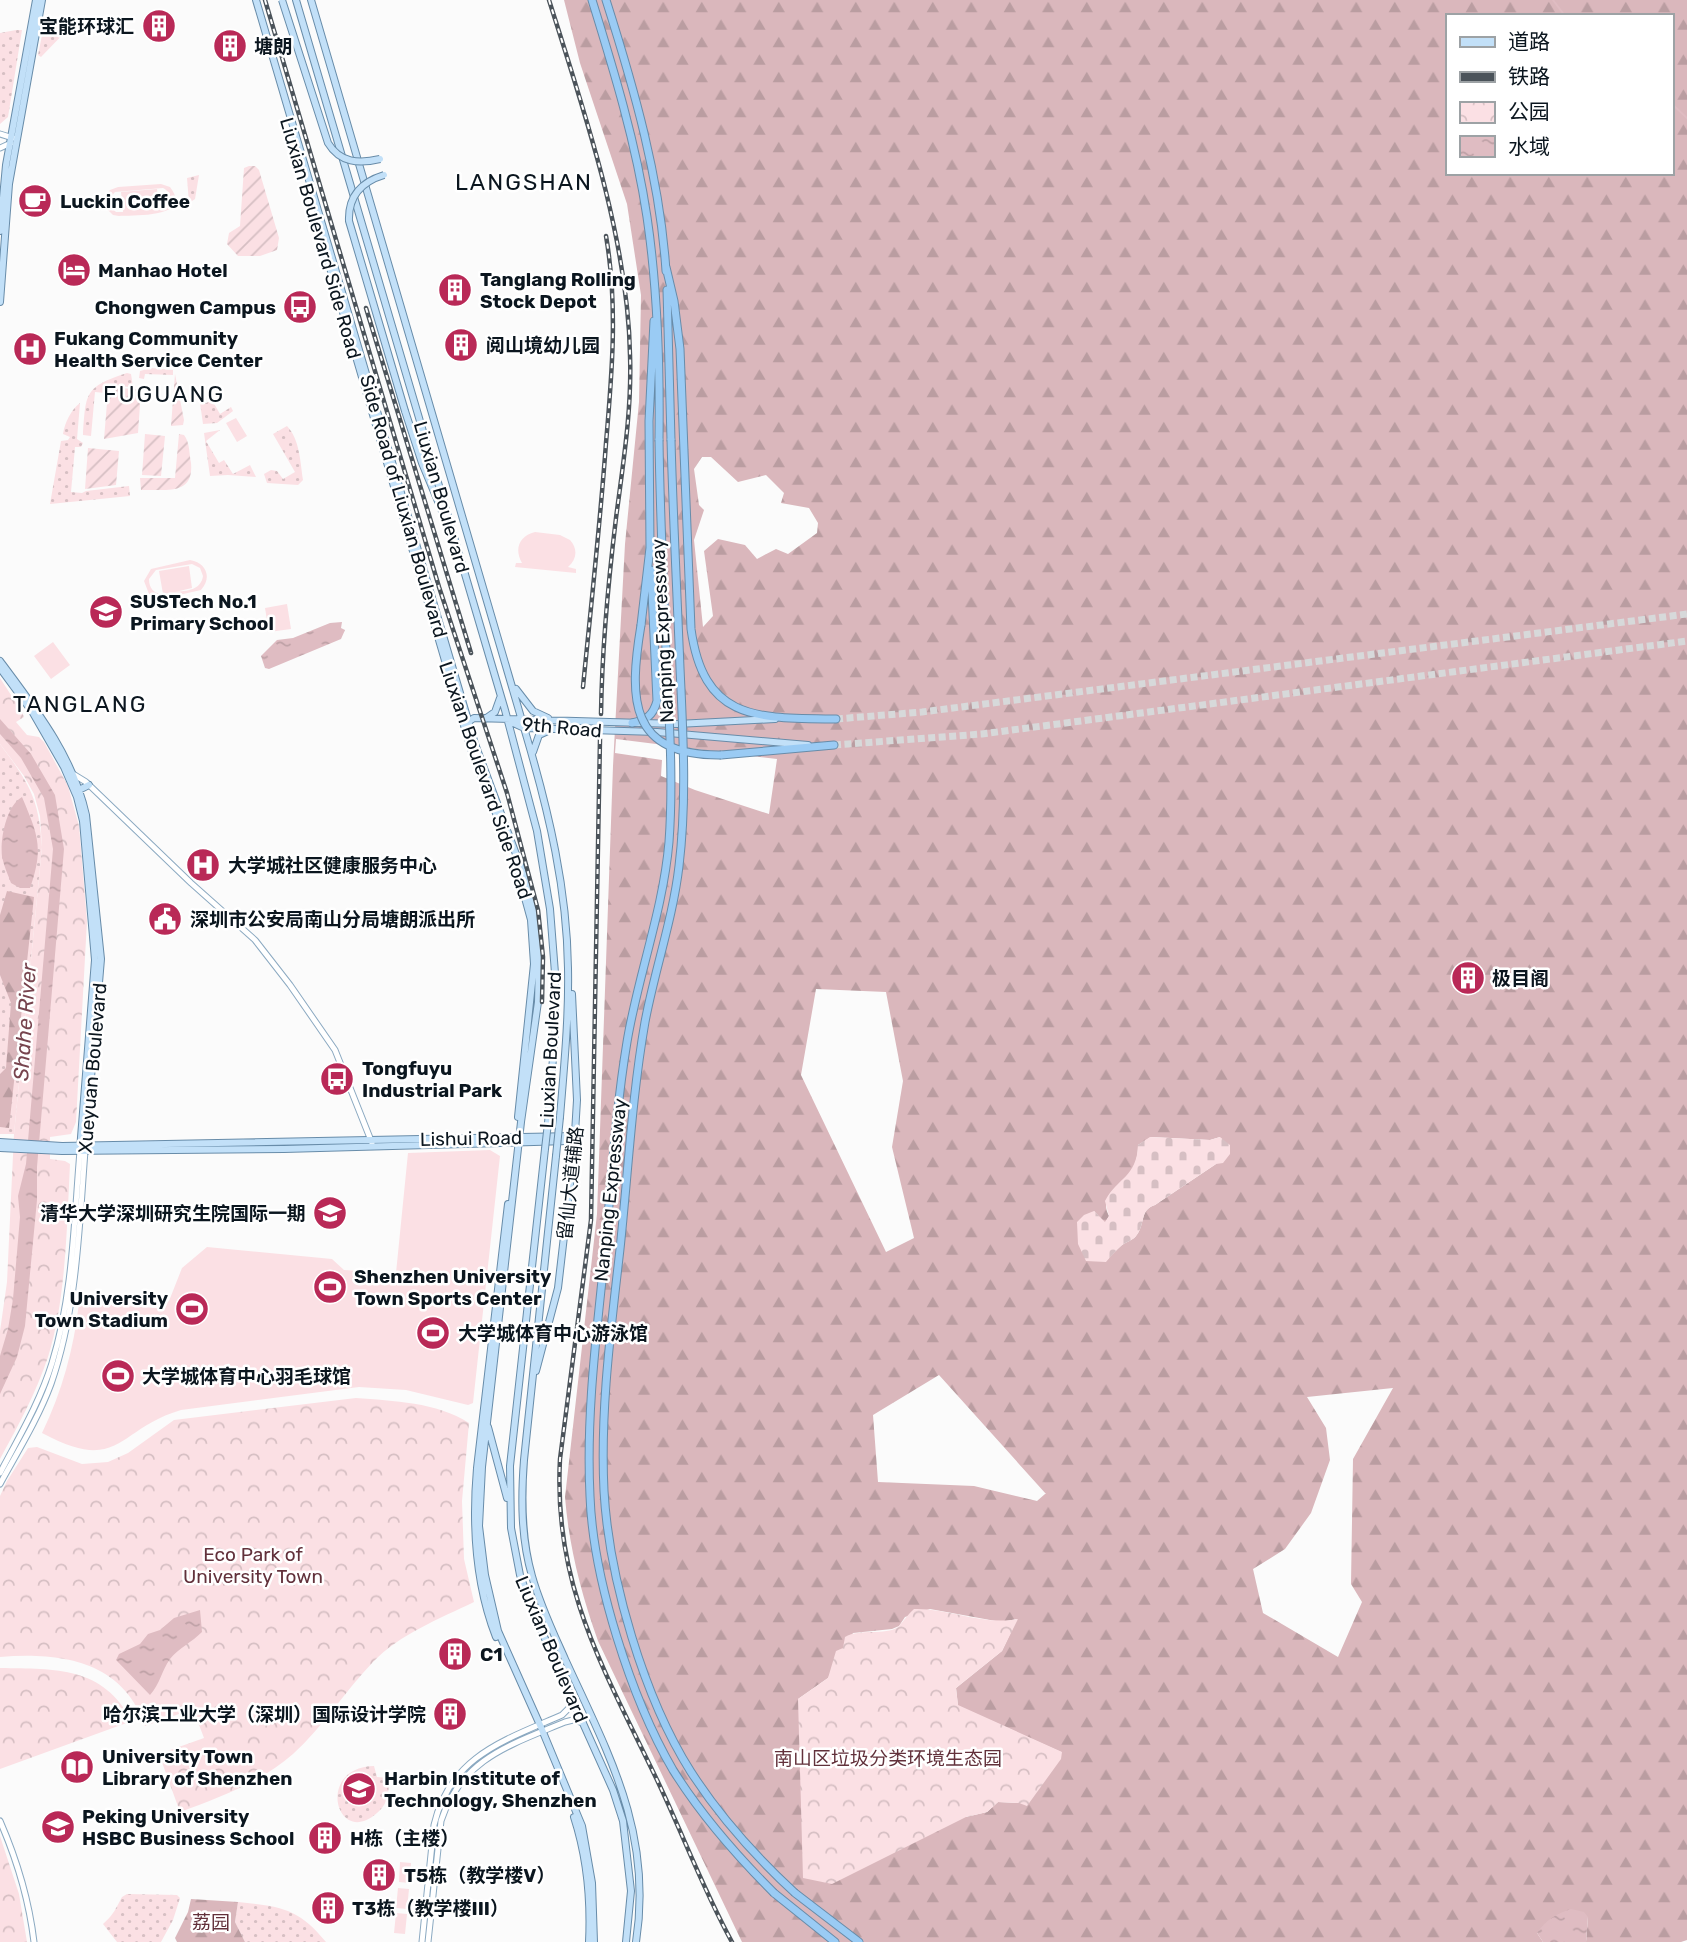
<svg xmlns="http://www.w3.org/2000/svg" width="1687" height="1942" viewBox="0 0 1687 1942" font-family="Rubik,'Noto Sans SC',sans-serif">
	<defs>
		<pattern id="grass-dots" width="8" height="8" patternUnits="userSpaceOnUse" patternTransform="scale(1.75)"><rect width="8" height="8" fill="#fbe0e4"/><path d="M2 2h.1M6 6h.1" fill="none" stroke="#d6bfc3" stroke-width="1.8" stroke-linecap="round"/></pattern>
		<pattern id="forest-firs" width="22" height="20" patternUnits="userSpaceOnUse" patternTransform="scale(1.75)"><rect width="22" height="20" fill="#dab7bc"/><path d="M5 1l3.5 6h-7zM16 11l3.5 6h-7z" fill="#ba9da1"/></pattern>
		<pattern id="cemetery-stones" width="16" height="16" patternUnits="userSpaceOnUse" patternTransform="scale(1.75)"><rect width="16" height="16" fill="#fbe0e4"/><path d="M2 7V4a2 2 0 0 1 4 0v3zM10 15v-3a2 2 0 0 1 4 0v3z" fill="#d6bfc3"/></pattern>
		<pattern id="park-crowns" width="20" height="18" patternUnits="userSpaceOnUse" patternTransform="scale(1.75)"><rect width="20" height="18" fill="#fbe0e4"/><path d="M2 6a3 3 0 1 1 6 0M12 15a3 3 0 1 1 6 0" fill="none" stroke="#d6bfc3"/></pattern>
		<pattern id="garden-furrows" width="10" height="10" patternUnits="userSpaceOnUse" patternTransform="scale(1.75)"><rect width="10" height="10" fill="#fbe0e4"/><path d="M-1 1l2-2M0 10L10 0M9 11l2-2" fill="none" stroke="#d6bfc3"/></pattern>
		<pattern id="water-ripples" width="26" height="14" patternUnits="userSpaceOnUse" patternTransform="scale(1.75)"><rect width="26" height="14" fill="#dfbcc2"/><path d="M2 4q2-2 4 0t4 0M15 11q2-2 4 0t4 0" fill="none" stroke="#bea1a6"/></pattern>
	</defs>
	<rect width="100%" height="100%" fill="#fbfbfb"/>
	<path fill="url(#grass-dots)" d="M53,18L60,26H71L41,57L38,55L45,20Z
		M16,30H22L8,117L0,124V33Z
		M199,175L195,199L189,203L187,178Z
		M151,368L173,370V375L145,374L144,379L139,378L140,371Z
		M127,373L131,374L133,387L111,386L105,393L95,392L91,436L83,435C86,393 84,387 127,373Z
		M198,389L206,403L212,400L220,414L231,407L233,411L217,423L203,424Z
		M80,403L77,439L83,443L81,447H75L71,492L82,493L86,491L129,486L130,496L50,504L61,441L68,440L70,437L63,434C65,422 71,410 80,403Z
		M287,426C300,440 300,461 303,480L298,485L267,483L264,474L271,470L277,471L283,479L295,472L273,434Z
		M220,430L206,441L219,463L224,460L233,474L250,465L256,477L228,475L210,476L204,433Z
		M0,744C29,783 39,798 42,847L14,1134H0Z
		M374,1766L377,1777L388,1778C390,1791 388,1804 377,1813C336,1849 315,1767 374,1766Z
		M127,1894L177,1895L180,1898L173,1920L161,1942H117L103,1924C114,1914 115,1910 122,1897Z
		M238,1902C279,1906 299,1908 326,1942H245L235,1922Z"/>
	<path fill="url(#forest-firs)" fill-rule="evenodd" d="M564,0H1687V1940L1681,1942H1586L1588,1917L1537,1933L1543,1942H742L598,1641C581,1593 569,1547 565,1497L597,1214L613,766L625,544L639,402L641,295L627,204L580,63ZM1447,16H1671V173H1447ZM702,457H711L738,482L766,475L784,493L781,503L809,508L818,523L817,533L788,554L776,549L757,559L745,545L718,539L704,551L713,616L703,627L694,540L704,510L699,505L694,469ZM616,739L777,759L769,814L695,790L661,776L662,760L615,753ZM816,989L886,992L903,1081L892,1147L914,1238L886,1252L801,1075ZM1151,1137L1210,1140L1220,1137L1216,1164L1155,1205C1139,1210 1146,1224 1136,1236C1133,1240 1126,1242 1122,1245C1116,1250 1111,1256 1106,1261H1086L1094,1211L1105,1223L1109,1216C1098,1195 1120,1187 1130,1173C1136,1164 1138,1156 1138,1145ZM939,1375L1046,1494H1045L1037,1501L974,1486L878,1482L873,1415ZM1393,1388L1353,1459L1351,1584L1362,1602L1338,1657L1263,1613L1253,1569L1285,1549L1311,1513L1330,1460L1326,1428L1307,1397ZM930,1609L1001,1622L1017,1619L1002,1651L956,1688L958,1706L1061,1752L1019,1803L998,1802L987,1812L966,1817L798,1699L828,1678L853,1633L892,1629L899,1626L905,1617Z
		M7,891L34,897L9,1128L0,1127V1074L6,1068L11,1003L0,975V915Z
		M191,1899L238,1902L235,1922L245,1942H177L175,1938L188,1912Z"/>
	<path fill="url(#cemetery-stones)" d="M1150,1137L1210,1140L1220,1137L1230,1145V1154L1223,1163L1216,1164L1155,1205C1139,1210 1146,1224 1136,1236C1133,1240 1126,1242 1122,1245C1116,1250 1111,1256 1106,1262L1086,1261L1078,1244L1077,1222L1084,1215L1094,1211L1105,1222L1109,1216L1105,1201C1117,1178 1137,1177 1138,1145Z"/>
	<path fill="url(#park-crowns)" d="M0,678L22,712L24,717L16,722L27,735L39,737L44,742L68,786L79,826L87,921L76,1122L71,1134L50,1137V1159L65,1161L70,1164C67,1224 66,1300 48,1357C36,1393 18,1426 0,1459V1331L7,1282L14,1134L42,847L40,816L34,794L24,776L0,744Z
		M356,1398C393,1401 437,1402 469,1423L462,1501L464,1559L474,1602C439,1619 400,1634 373,1662C345,1691 323,1727 293,1754C261,1782 219,1798 180,1812L159,1754L204,1738L193,1709L145,1726C123,1661 61,1652 0,1657V1496L7,1481L28,1448L37,1447L82,1464L108,1462L128,1453L174,1420Z
		M914,1609C949,1608 983,1626 1018,1619L1002,1651L956,1688L958,1705L1062,1752L1061,1759L1027,1806L1019,1803L998,1802L987,1812L966,1817L832,1884L803,1878L798,1699L828,1678L836,1651L843,1648L845,1637C860,1628 885,1636 898,1627C903,1622 908,1614 914,1609Z
		M0,1668C57,1669 102,1666 132,1721L0,1769Z
		M0,1836L19,1894L27,1942H0Z"/>
	<path fill="url(#garden-furrows)" d="M249,166H255L259,170L279,238L277,250L260,256H238L227,244L229,233L240,226L244,168Z
		M175,374L184,420L183,425L171,426Z
		M112,387L141,390L138,433L104,439L108,391Z
		M145,434L165,436L161,476L142,475Z
		M179,434L184,435C190,443 189,453 191,463C194,496 166,489 141,490L140,478H175Z
		M88,448L119,451L116,485L85,489Z"/>
	<path fill="#fbe0e4" fill-rule="evenodd" d="M161,184L170,187C194,218 135,215 119,216L113,215L106,208V195L110,190L118,187ZM163,188C175,194 172,208 159,209L157,189L121,192L123,212H116L110,206V198L115,192Z
		M236,418L247,436L237,442L226,423Z
		M535,532L560,535L570,540C578,549 577,559 568,567L576,569V573L515,567L516,563H522C514,549 519,536 535,532Z
		M190,560C207,563 212,578 201,590L161,599L149,594L144,581L151,569ZM192,564L200,568L203,576C201,590 187,591 175,592L192,588L189,566L159,571L163,594C154,594 149,588 149,579L156,570Z
		M287,604L291,629L269,632L265,608Z
		M53,642L70,665L51,679L34,656Z
		M161,901L177,916L168,925L153,910Z
		M490,1150L500,1156L473,1403L468,1405L406,1390L359,1387L181,1410C116,1429 121,1475 42,1433C62,1392 74,1348 79,1303L157,1308L169,1301L182,1268L207,1247L332,1259L344,1270L396,1273L408,1153Z
		M400,1862L411,1863L410,1883L399,1882Z
		M398,1888L409,1889L407,1909L396,1908Z
		M396,1913L407,1914L405,1934L394,1933Z"/>
	<path fill="url(#water-ripples)" d="M342,622L341,628L345,630L341,639L269,669L265,668L261,656L277,640L293,638L330,623Z
		M0,719L31,754L55,795L64,849L37,1167V1200L25,1326L17,1357L0,1394V1356L8,1329L13,1299L20,1217L18,1196L26,1164L53,849L44,798L21,758L0,734Z
		M22,797C38,835 44,848 30,888H20L11,883C8,875 4,866 2,857C0,839 6,806 22,797Z
		M200,1610L202,1632C192,1642 179,1648 170,1659C162,1670 160,1684 150,1695L116,1660L119,1654L140,1644L148,1634L160,1630L174,1618Z
		M1571,1909L1584,1912L1588,1917L1586,1942H1543L1537,1933C1546,1920 1556,1914 1571,1909Z"/>
	<g fill="none" stroke-linecap="round" stroke-linejoin="round">
		<path stroke="#dfbcc2" stroke-width="2" d="M1553,0L1565,16
			M1671,103L1687,118"/>
		<path stroke="#d7d9da" stroke-width="7" stroke-dasharray="7 3.5" stroke-linecap="butt" d="M836,719L922,712L1687,614
			M834,745L982,734L1687,641"/>
		<g stroke="#8ba9c1" stroke-width="7">
			<path id="minor" d="M0,134L13,138
				M0,148L11,143
				M73,774L86,782L191,883L255,940L290,985L335,1050L372,1143
				M0,1473C19,1437 40,1402 52,1363C73,1295 74,1221 80,1151
				M0,1484C18,1451 38,1419 51,1384C77,1309 79,1229 85,1151
				M0,1821C17,1860 29,1900 34,1942
				M422,1942L434,1825C450,1756 505,1740 562,1715L569,1708L572,1698
				M428,1942L441,1821C461,1759 510,1745 565,1722L573,1720L583,1723"/>
		</g>
		<g stroke="#688ca9" stroke-width="8">
			<path id="major" d="M256,0L475,744L523,873L536,919L539,960L538,1002L521,1122L482,1467L479,1526L485,1575L498,1631L540,1725L582,1826L592,1883L594,1942
				M296,0L505,710L537,831L550,909L555,973V1032L548,1123
				M311,0L527,738C549,813 567,889 568,968C569,1018 564,1067 560,1117
				M0,231L6,165L36,0
				M323,244L470,746L507,842
				M0,302L9,184L42,0
				M405,411L422,463L442,511
				M0,661C35,708 73,756 86,815L101,959L85,1149
				M0,668L33,713L64,767L77,797L83,821L95,960L80,1150
				M516,689L533,711L548,718
				M485,719L495,712L500,698
				M509,721L524,728L657,732L808,745
				M468,722L474,718L677,724L775,719
				M533,752L539,735L550,730
				M79,790L89,785
				M516,865L531,920L534,964L518,1117
				M0,1142L62,1146L575,1136
				M0,1148L62,1151L284,1149L568,1141L575,1136
				M545,1149L510,1466L511,1528L520,1575L533,1612L613,1790L623,1821L631,1891L626,1942
				M556,1156L524,1460C521,1499 521,1538 532,1576C540,1605 553,1632 565,1659C609,1755 653,1833 636,1942
				M536,1371L558,1288L574,1150L577,1100L572,994
				M488,1427L507,1498
				M496,1637C475,1583 472,1526 477,1468L508,1204
				M574,1817C587,1857 591,1900 589,1942"/>
		</g>
		<g stroke="#688ca9" stroke-width="9">
			<path id="highway" d="M592,0C614,71 636,143 647,217C658,291 660,365 659,440
				M606,0C634,88 660,179 666,271
				M666,267L674,301L680,349L691,629C704,722 758,718 836,719
				M667,290L671,440
				M641,625L650,548L649,421L654,321
				M632,723C646,720 653,716 657,701L651,570
				M721,755L834,745
				M774,1893L835,1942
				M795,1893L859,1942"/>
		</g>
		<use href="#minor" stroke="#fff" stroke-width="5"/>
		<use href="#major" stroke="#c2e0f8" stroke-width="6"/>
		<use href="#highway" stroke="#9acbf4" stroke-width="7"/>
		<g stroke="#4b535a" stroke-width="4.5">
			<path id="rail" d="M265,0L439,587L507,793L538,910L543,957L542,1002
				M549,0C584,111 628,239 630,355C632,410 623,464 616,518C608,584 602,648 601,714
				M366,308L471,653
				M583,687C591,606 600,525 606,443C612,374 618,305 606,236
				M600,739L591,1220L560,1459C553,1587 605,1671 658,1782C683,1835 704,1891 732,1942"/>
		</g>
		<use href="#rail" stroke="#fff" stroke-width="2" stroke-dasharray="5" stroke-linecap="butt"/>
		<g stroke="#688ca9" stroke-width="8" stroke-linecap="butt">
			<path id="major-bridge" d="M282,0L328,143C340,163 359,164 380,159
				M384,175C361,182 348,196 349,221L405,411
				M545,1149L548,1123
				M556,1156L560,1117"/>
		</g>
		<g stroke="#688ca9" stroke-width="9" stroke-linecap="butt">
			<path id="highway-bridge" d="M659,440C660,518 664,597 667,675C670,731 673,787 669,842C663,911 638,975 627,1042C615,1114 611,1189 604,1261C596,1339 586,1417 590,1496C593,1579 631,1698 673,1770C701,1815 736,1855 774,1893
				M671,440C673,516 677,592 680,668C683,734 687,800 679,866C673,918 655,969 645,1022C632,1096 628,1173 620,1249C611,1329 600,1410 604,1491C609,1579 644,1698 691,1772C720,1817 756,1857 795,1893
				M641,625C629,698 628,756 721,755"/>
		</g>
		<use href="#major-bridge" stroke="#c2e0f8" stroke-width="6"/>
		<use href="#highway-bridge" stroke="#9acbf4" stroke-width="7"/>
	</g>
	<defs>
		<g id="building-disc" transform="scale(1.75)"><circle r="9.5" fill="#b92957" stroke="#fff"/><path d="M-4-6H4V6H1V3H-1V6H-4ZM-2.5-4.3h1.7v1.8h-1.7ZM.8-4.3h1.7v1.8H.8ZM-2.5-1h1.7V.8h-1.7ZM.8-1h1.7V.8H.8Z" fill="#fff"/></g>
		<g id="cafe-disc" transform="scale(1.75)"><circle r="9.5" fill="#b92957" stroke="#fff"/><path d="M-5.5-4.5H6V0H3Q3 3.5 0 3.5H-2.5Q-5.5 3.5-5.5 0ZM3-3.2v2h1.7v-2ZM-6 4.5H4V6H-6Z" fill="#fff"/></g>
		<g id="hotel-disc" transform="scale(1.75)"><circle r="9.5" fill="#b92957" stroke="#fff"/><path d="M-6-4.5h1.5V1H6V5H4.5V3h-9V5H-6ZM-4 0a1.8 1.8 0 1 1 3.6 0ZM.5 0V-2.5h3Q6-2.5 6 0Z" fill="#fff"/></g>
		<g id="bus-disc" transform="scale(1.75)"><circle r="9.5" fill="#b92957" stroke="#fff"/><path d="M-5-6H5V4H4V6H2V4H-2V6H-4V4H-5ZM-3.5-4V0h7V-4ZM-3.5 1.2v1.5H-2V1.2ZM2 1.2v1.5H3.5V1.2Z" fill="#fff"/></g>
		<g id="hospital-disc" transform="scale(1.75)"><circle r="9.5" fill="#b92957" stroke="#fff"/><path d="M-5-5h3v3.5h4V-5h3V5h-3V1.5h-4V5h-3Z" fill="#fff"/></g>
		<g id="school-disc" transform="scale(1.75)"><circle r="9.5" fill="#b92957" stroke="#fff"/><path d="M0-5L7-2L0 1L-7-2ZM-4 1L0 2.5L4 1V4Q0 6-4 4Z" fill="#fff"/></g>
		<g id="civic-disc" transform="scale(1.75)"><circle r="9.5" fill="#b92957" stroke="#fff"/><path d="M-.6-6.5H3V-4.5H.6V-3L4-1V1h2V6H-6V1h2V-1L-.6-3ZM-1.2 2.5V6h2.4V2.5Z" fill="#fff"/></g>
		<g id="stadium-disc" transform="scale(1.75)"><circle r="9.5" fill="#b92957" stroke="#fff"/><path d="M0-5a6.5 5 0 1 0 0 10a6.5 5 0 1 0 0-10ZM-3.5-1.8h7v3.6h-7Z" fill="#fff"/></g>
		<g id="library-disc" transform="scale(1.75)"><circle r="9.5" fill="#b92957" stroke="#fff"/><path d="M-6-4Q-3-5.5-.7-3.5V5Q-3 3-6 4ZM6-4Q3-5.5 .7-3.5V5Q3 3 6 4Z" fill="#fff"/></g>
		<g id="university-disc" transform="scale(1.75)"><circle r="9.5" fill="#b92957" stroke="#fff"/><path d="M0-5L7-2L0 1L-7-2ZM-4 1L0 2.5L4 1V4Q0 6-4 4Z" fill="#fff"/></g>
	</defs>
	<g fill-rule="evenodd">
		<use href="#building-disc" x="159" y="26"/>
		<use href="#building-disc" x="230" y="46"/>
		<use href="#cafe-disc" x="35" y="201"/>
		<use href="#hotel-disc" x="74" y="270"/>
		<use href="#building-disc" x="455" y="290"/>
		<use href="#bus-disc" x="300" y="307"/>
		<use href="#building-disc" x="461" y="345"/>
		<use href="#hospital-disc" x="30" y="349"/>
		<use href="#school-disc" x="106" y="612"/>
		<use href="#hospital-disc" x="203" y="865"/>
		<use href="#civic-disc" x="165" y="919"/>
		<use href="#building-disc" x="1468" y="978"/>
		<use href="#bus-disc" x="337" y="1079"/>
		<use href="#school-disc" x="330" y="1213"/>
		<use href="#stadium-disc" x="330" y="1287"/>
		<use href="#stadium-disc" x="192" y="1309"/>
		<use href="#stadium-disc" x="433" y="1333"/>
		<use href="#stadium-disc" x="118" y="1376"/>
		<use href="#building-disc" x="455" y="1654"/>
		<use href="#building-disc" x="450" y="1714"/>
		<use href="#library-disc" x="77" y="1767"/>
		<use href="#university-disc" x="359" y="1789"/>
		<use href="#university-disc" x="58" y="1827"/>
		<use href="#building-disc" x="325" y="1838"/>
		<use href="#building-disc" x="379" y="1875"/>
		<use href="#building-disc" x="328" y="1908"/>
	</g>
	<g text-anchor="middle" stroke-width="5" stroke-linejoin="round" paint-order="stroke">
		<g font-size="19" font-weight="bold" fill="#0b161f" stroke="#fff" text-anchor="start">
			<text x="134" y="33" text-anchor="end">宝能环球汇</text>
			<text x="254" y="53">塘朗</text>
			<text x="60" y="208">Luckin Coffee</text>
			<text x="98" y="277">Manhao Hotel</text>
			<text x="480" y="286">Tanglang Rolling<tspan x="480" dy="22">Stock Depot</tspan></text>
			<text x="276" y="314" text-anchor="end">Chongwen Campus</text>
			<text x="54" y="345">Fukang Community<tspan x="54" dy="22">Health Service Center</tspan></text>
			<text x="486" y="352">阅山境幼儿园</text>
			<text x="130" y="608">SUSTech No.1<tspan x="130" dy="22">Primary School</tspan></text>
			<text x="228" y="872">大学城社区健康服务中心</text>
			<text x="190" y="926">深圳市公安局南山分局塘朗派出所</text>
			<text x="1492" y="985">极目阁</text>
			<text x="362" y="1075">Tongfuyu<tspan x="362" dy="22">Industrial Park</tspan></text>
			<text x="306" y="1220" text-anchor="end">清华大学深圳研究生院国际一期</text>
			<text x="354" y="1283">Shenzhen University<tspan x="354" dy="22">Town Sports Center</tspan></text>
			<text x="168" y="1305" text-anchor="end">University<tspan x="168" dy="22">Town Stadium</tspan></text>
			<text x="458" y="1340">大学城体育中心游泳馆</text>
			<text x="142" y="1383">大学城体育中心羽毛球馆</text>
			<text x="480" y="1661">C1</text>
			<text x="426" y="1721" text-anchor="end">哈尔滨工业大学（深圳）国际设计学院</text>
			<text x="102" y="1763">University Town<tspan x="102" dy="22">Library of Shenzhen</tspan></text>
			<text x="384" y="1785">Harbin Institute of<tspan x="384" dy="22">Technology, Shenzhen</tspan></text>
			<text x="82" y="1823">Peking University<tspan x="82" dy="22">HSBC Business School</tspan></text>
			<text x="350" y="1845">H栋（主楼）</text>
			<text x="404" y="1882">T5栋（教学楼V）</text>
			<text x="352" y="1915">T3栋（教学楼III）</text>
		</g>
		<g font-size="19" fill="#0b161f" stroke="#fff">
			<text transform="translate(321 238) rotate(74)" y="7">Liuxian Boulevard Side Road</text>
			<text transform="translate(442 497) rotate(74)" y="7">Liuxian Boulevard</text>
			<text transform="translate(404 506) rotate(74)" y="7">Side Road of Liuxian Boulevard</text>
			<text transform="translate(662 631) rotate(-93)" y="7">Nanping Expressway</text>
			<text transform="translate(562 727) rotate(5)" y="7">9th Road</text>
			<text transform="translate(486 780) rotate(71)" y="7">Liuxian Boulevard Side Road</text>
			<text transform="translate(550 1050) rotate(-87)" y="7">Liuxian Boulevard</text>
			<text transform="translate(92 1068) rotate(-85)" y="7">Xueyuan Boulevard</text>
			<text transform="translate(471 1138) rotate(-1)" y="7">Lishui Road</text>
			<text transform="translate(570 1183) rotate(-84)" y="7">留仙大道辅路</text>
			<text transform="translate(610 1190) rotate(-84)" y="7">Nanping Expressway</text>
			<text transform="translate(552 1649) rotate(67)" y="7">Liuxian Boulevard</text>
		</g>
		<g font-size="19" fill="#62313b" stroke="#fff">
			<text x="253" y="1561">Eco Park of<tspan x="253" dy="22">University Town</tspan></text>
			<text x="888" y="1765">南山区垃圾分类环境生态园</text>
			<text x="211" y="1929">荔园</text>
		</g>
		<g font-size="21" font-style="italic" fill="#77444e" stroke="#fff">
			<text transform="translate(25 1022) rotate(-86)" y="7">Shahe River</text>
		</g>
		<g font-size="23" letter-spacing="2" fill="#0b161f" stroke="#fff">
			<text x="524" y="190">LANGSHAN</text>
			<text x="164" y="402">FUGUANG</text>
			<text x="80" y="712">TANGLANG</text>
		</g>
	</g>
	<rect x="1446" y="14" width="228" height="161" fill="#ffffff" stroke="#9da2a5" stroke-width="2"/>
	<rect x="1460" y="37" width="35" height="10" fill="#c2e0f8" stroke="#9da2a5" stroke-width="2"/>
	<text x="1508" y="49" font-size="21" fill="#0b161f">道路</text>
	<rect x="1460" y="72" width="35" height="10" fill="#4b535a" stroke="#9da2a5" stroke-width="2"/>
	<text x="1508" y="84" font-size="21" fill="#0b161f">铁路</text>
	<rect x="1460" y="102" width="35" height="21" fill="url(#park-crowns)" stroke="#9da2a5" stroke-width="2"/>
	<text x="1508" y="119" font-size="21" fill="#0b161f">公园</text>
	<rect x="1460" y="136" width="35" height="21" fill="url(#water-ripples)" stroke="#9da2a5" stroke-width="2"/>
	<text x="1508" y="154" font-size="21" fill="#0b161f">水域</text>
</svg>
